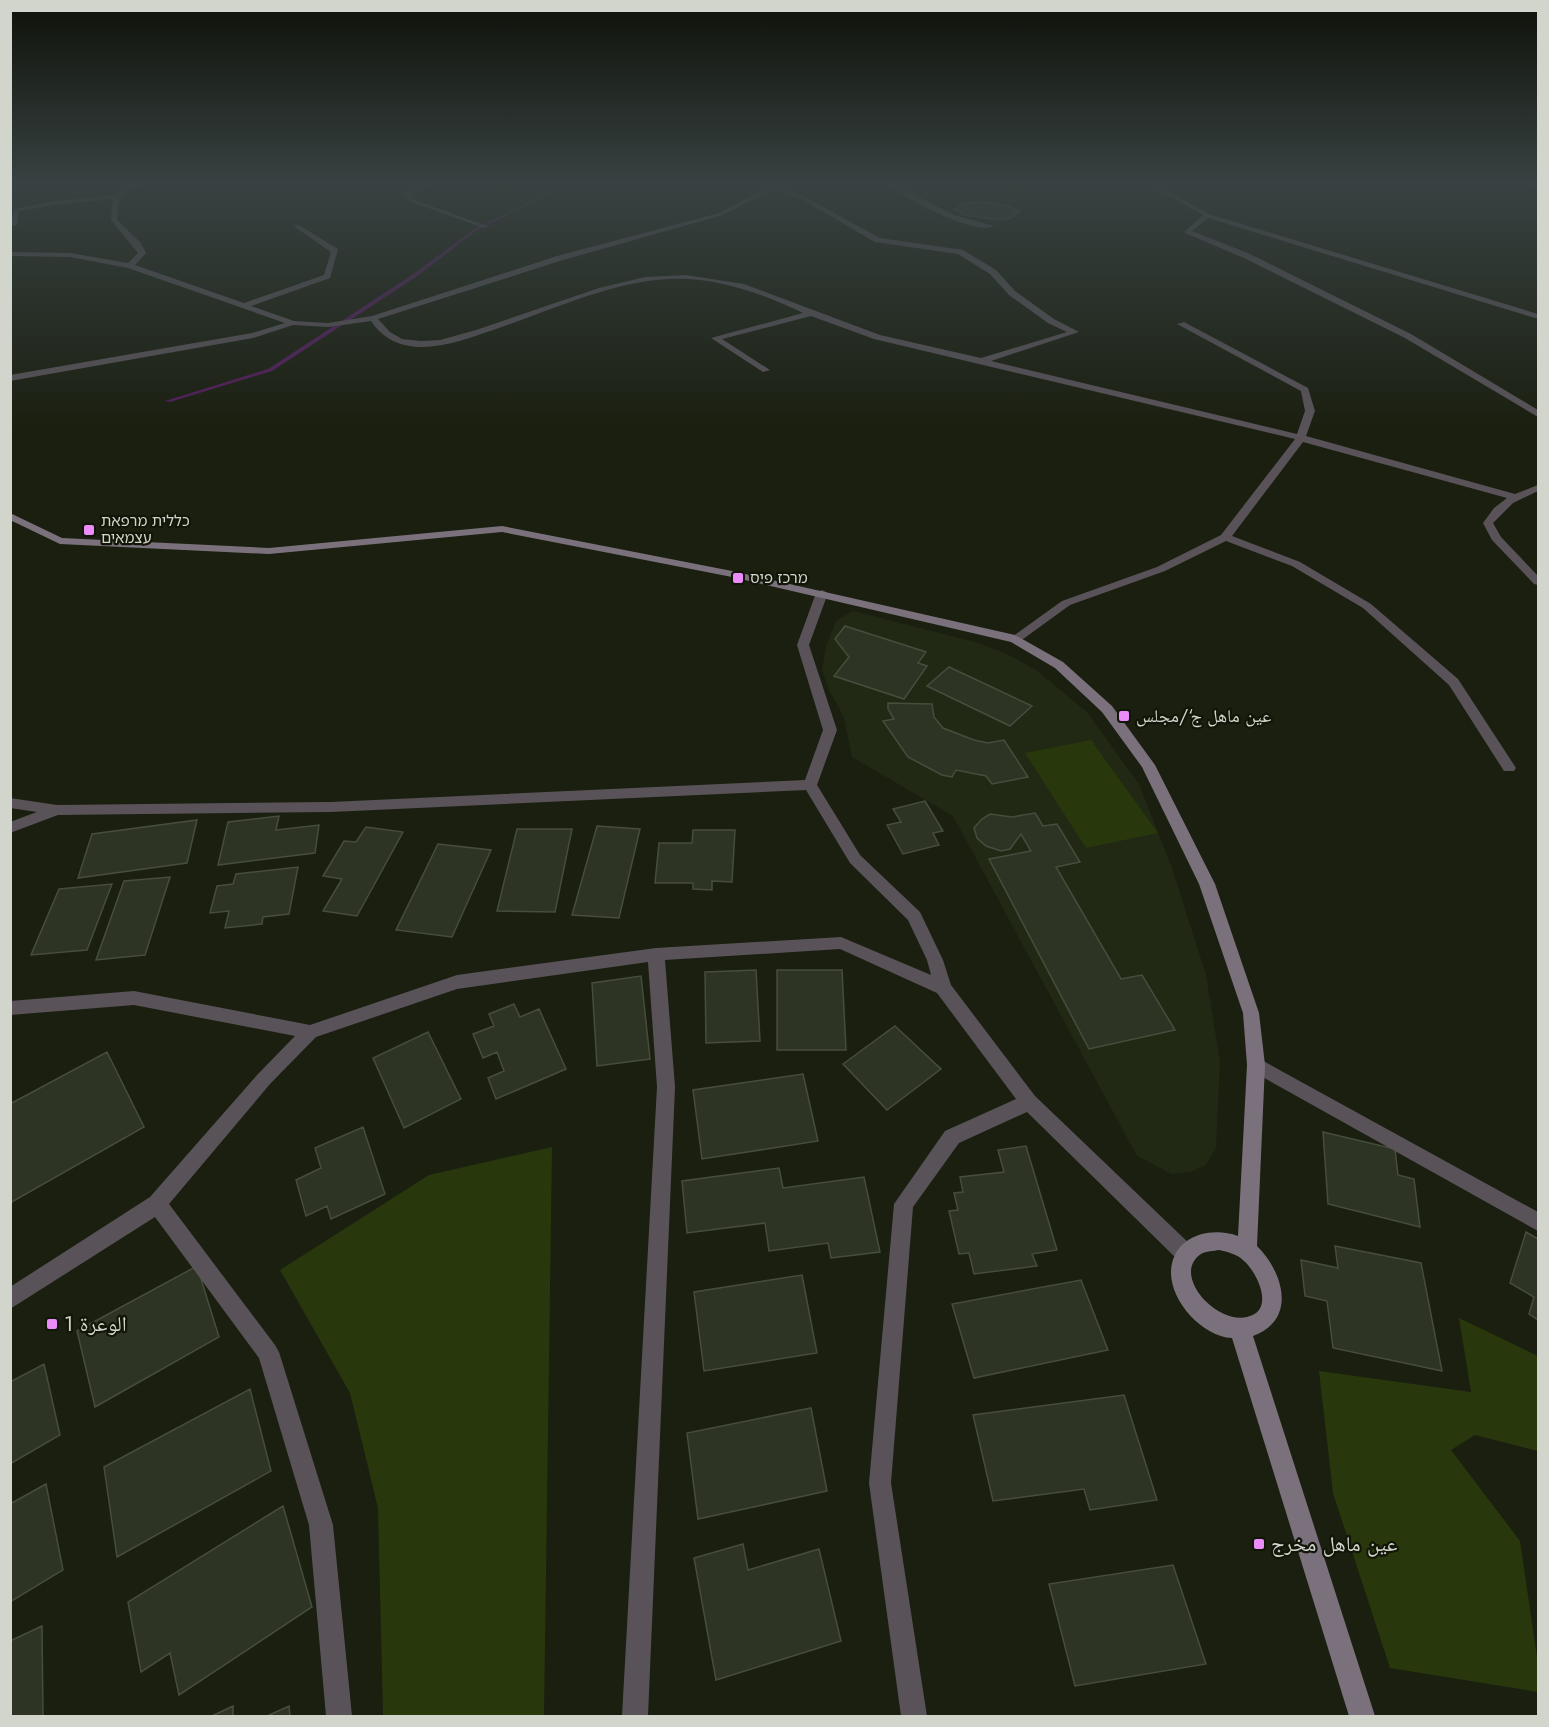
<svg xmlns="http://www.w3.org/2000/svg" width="1549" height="1727" viewBox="0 0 1549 1727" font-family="Jost,'Noto Naskh Arabic','Noto Sans Hebrew',sans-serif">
	<rect width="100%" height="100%" fill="#1a1f10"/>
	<path fill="#212914" d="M853,611L979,643L1007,654L1036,670L1087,712L1139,784L1172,868L1206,975L1220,1062L1216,1148L1206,1165L1191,1172L1172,1174L1137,1156L953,816L852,757L844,717L830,692L822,670L826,647L836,621Z"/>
	<path fill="#29370c" d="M1091,740L1158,833L1086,848L1025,753Z
		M552,1147L544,1716H383L378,1508L350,1393L280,1270L429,1175Z
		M1459,1318L1538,1356V1451L1475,1435L1451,1450L1520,1541L1538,1664V1692L1390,1668L1333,1493L1319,1371L1471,1392Z"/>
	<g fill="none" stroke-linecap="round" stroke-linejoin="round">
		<path fill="#531e5b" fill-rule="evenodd" d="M562,185H567L476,231L416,277L272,371L170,402L165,401L268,369L412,275L474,229Z"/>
	</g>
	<path fill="#2e3424" stroke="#474d3d" stroke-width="1.5" d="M984,202L1005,205L1020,211L1012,218L1000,220L963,215L955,209L964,203Z
		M845,626L926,652L918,663L927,666L904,699L834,676L849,657L835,639Z
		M949,667L1032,706L1010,726L927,686Z
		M888,703L932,704L934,717L943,728L974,740L988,743L1004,740L1028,777L992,784L986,776L956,770L952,777L942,775L908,757L883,721L894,719L888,709Z
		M925,801L943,831L933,833L939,845L903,854L887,825L901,822L893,809Z
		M1035,813L1043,826L1057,824L1080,862L1056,867L1121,979L1142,975L1175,1030L1089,1049L989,859L1031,851L1021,834L1010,849L1001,851L986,846L977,838L974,828L982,819L990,814L1012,817Z
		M279,816L276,830L319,825L315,853L218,865L228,822Z
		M197,820L187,863L78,878L92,834Z
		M597,826L640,829L619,918L572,915Z
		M366,827L403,832L357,916L323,911L342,879L323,876L344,841L356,842Z
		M517,829H572L555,912L497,911Z
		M693,830H735L732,882L712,881V890L693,889V883H655L659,843H692Z
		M438,844L491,850L452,937L396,930Z
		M298,867L289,914L263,917L262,924L225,928L229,911L210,913L217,886L233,884L236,874Z
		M170,877L145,955L96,960L124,881Z
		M112,884L87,950L31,955L59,889Z
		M756,970L760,1041L706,1043L705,972Z
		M777,970H842L846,1050H777Z
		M641,976L650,1059L597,1066L592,983Z
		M514,1004L520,1017L539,1009L566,1069L496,1099L488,1078L504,1071L497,1052L483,1058L473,1034L494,1026L489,1014Z
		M895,1026L941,1069L887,1110L843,1064Z
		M428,1032L461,1099L404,1128L373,1058Z
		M107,1052L144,1127L10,1203V1104Z
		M803,1074L818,1141L702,1159L693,1090Z
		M363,1127L385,1194L331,1219L327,1206L306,1216L296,1180L321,1168L315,1148Z
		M1323,1132L1395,1149L1398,1175L1414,1179L1420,1227L1328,1204Z
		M1026,1146L1057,1250L1032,1254L1037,1266L974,1274L969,1253L959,1254L949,1211L958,1210L954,1193L963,1192L960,1177L1004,1172L998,1150Z
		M779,1168L783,1188L864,1177L880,1252L831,1258L828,1243L769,1251L765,1223L687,1233L682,1181Z
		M1526,1232L1538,1239V1320L1529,1314L1534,1297L1510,1283Z
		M1335,1246L1421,1263L1442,1371L1333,1348L1327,1301L1305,1296L1301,1260L1338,1268Z
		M197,1266L219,1337L95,1407L77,1331Z
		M802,1275L817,1353L704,1371L694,1292Z
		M1081,1280L1108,1350L974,1378L952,1304Z
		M44,1364L60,1435L10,1464V1382Z
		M250,1389L271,1471L117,1557L104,1467Z
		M1124,1395L1157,1500L1090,1510L1084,1489L993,1501L973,1415Z
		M811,1408L827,1491L698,1519L687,1433Z
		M46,1484L63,1570L10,1602V1504Z
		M283,1506L312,1607L179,1695L170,1653L141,1672L128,1602Z
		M743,1544L748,1570L819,1549L841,1641L716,1680L694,1558Z
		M1173,1565L1206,1664L1075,1686L1049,1584Z
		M42,1626L43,1716H10V1641Z
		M233,1706V1716H212Z
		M289,1706L290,1716H267Z"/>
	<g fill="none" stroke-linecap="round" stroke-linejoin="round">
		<path fill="#595359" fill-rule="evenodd" d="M116,195L118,198L54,205L19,211L17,224L14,226L11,224L14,209L54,201Z"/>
		<path fill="#595359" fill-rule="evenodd" d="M119,185H147L129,189L119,198L117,220L140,242L146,253L135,265L244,303L324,275L331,252L295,227V225H299L338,249L330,278L251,306L294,321L328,323L372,316L557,256L719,213L772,185H780L778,187L807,198L880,238L963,250L996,270L1015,291L1054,319L1079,332L991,361L1297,434L1305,411L1301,391L1177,324L1184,322L1308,388L1315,411L1306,436L1515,494L1538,485V491L1513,503L1493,523L1501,537L1538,576V585L1534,584L1492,540L1483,523L1494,508L1507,498L1303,442L1232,536L1300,562L1371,604L1458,679L1516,768L1514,771H1504L1449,685L1363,608L1292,566L1226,541L1165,571L1070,605L1019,642H1011L1009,639L1062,601L1157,567L1221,535L1295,439L874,339L811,316L722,339L770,370L763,372L711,338L803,313C761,293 715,276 667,279C608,283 552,310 496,329C472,337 447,347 421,347C400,347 382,338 371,321L328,327L293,325L253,338L10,381V375L252,333L285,323L128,268L70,257L10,256V252L70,253L128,263L138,253L111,220L113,197L123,188ZM773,189L803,200L875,242L958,254L990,274L1009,295L1048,323L1067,332L981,358L880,335L744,284L686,275L645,277L599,288L476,330L440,340L421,341L402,339L390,332L378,319L563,260L723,215Z
			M423,185H432L409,194L415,200L489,227L484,228L411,202L401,193Z
			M889,185H896L954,215L994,226C974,236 906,199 889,185Z
			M1150,185H1157L1209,214L1538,314V318H1535L1208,218L1192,231L1250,254L1411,334L1538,410V417L1405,338L1244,258L1185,233V231L1203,215Z
			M1529,185H1537L1538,190Z
			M822,590L828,593L809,645L837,730L817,785L860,855L920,912L943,960L951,985L1035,1096L1193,1247L1196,1254L1193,1261L1186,1264L1179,1261L1027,1112L959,1143L913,1207L891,1483L927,1716H901L869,1483L894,1204L945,1131L1016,1099L937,993L840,949L665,960L675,1087L648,1716H622L657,1087L648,962L457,989L316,1037L270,1084L169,1204L275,1345L279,1352L333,1525L352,1716H326L309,1525L259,1358L155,1217L10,1309V1287L150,1197L258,1074L295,1036L134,1005L10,1015V1001L134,991L310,1025L457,975L656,948L841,937L931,975L927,960L908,920L850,863L806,790L331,812L58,815L10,833V822L37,812L10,808V798L57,805L331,802L805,780L823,730L797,645L816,593Z
			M1256,1057L1538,1212V1231L1250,1070L1247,1065L1250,1060Z"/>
		<path fill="#7b717c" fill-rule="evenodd" d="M10,513L62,538L269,548L502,526L732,571L1015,635L1063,662L1112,706L1155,765L1215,884L1259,1013L1265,1065L1257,1246C1284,1273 1297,1320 1253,1336L1375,1716H1349L1232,1338C1202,1336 1170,1301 1171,1271C1173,1236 1210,1226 1238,1236L1247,1065L1243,1013L1199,884L1142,767L1102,712L1055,668L1011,642L732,577L502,532L269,554L60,544L10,520ZM1219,1250C1228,1252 1237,1254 1244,1261C1257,1272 1276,1311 1247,1317C1215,1324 1171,1274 1201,1254C1206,1251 1214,1251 1219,1250Z"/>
	</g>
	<linearGradient id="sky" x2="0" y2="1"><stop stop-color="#0e1109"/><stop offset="0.43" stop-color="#384242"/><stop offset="1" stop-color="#384242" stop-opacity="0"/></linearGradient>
	<rect width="1549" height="427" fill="url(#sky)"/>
	<g fill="#ec8cfa" stroke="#111608" stroke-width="2">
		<rect x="83" y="524" width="12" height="12" rx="3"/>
		<rect x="732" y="572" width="12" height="12" rx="3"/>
		<rect x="1118" y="710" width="12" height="12" rx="3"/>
		<rect x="46" y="1318" width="12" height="12" rx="3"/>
		<rect x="1253" y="1538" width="12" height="12" rx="3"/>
	</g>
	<g text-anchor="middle" stroke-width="4.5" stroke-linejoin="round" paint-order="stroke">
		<g font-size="15" fill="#d1d5cb" stroke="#111608" text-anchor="start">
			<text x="101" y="526">כללית מרפאת<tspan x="101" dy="17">עצמאים</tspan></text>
			<text x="750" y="583">מרכז פיס</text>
		</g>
		<g font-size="18" fill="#d1d5cb" stroke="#111608" text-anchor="start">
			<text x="1136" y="722">عين ماهل ج‘/مجلس</text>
		</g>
		<g font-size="21" fill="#d1d5cb" stroke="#111608" text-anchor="start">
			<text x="64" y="1331">الوعرة 1</text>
			<text x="1271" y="1551">عين ماهل مخرج</text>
		</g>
	</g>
	<rect width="1549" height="1727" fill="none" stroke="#d1d5cb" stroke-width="24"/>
</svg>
